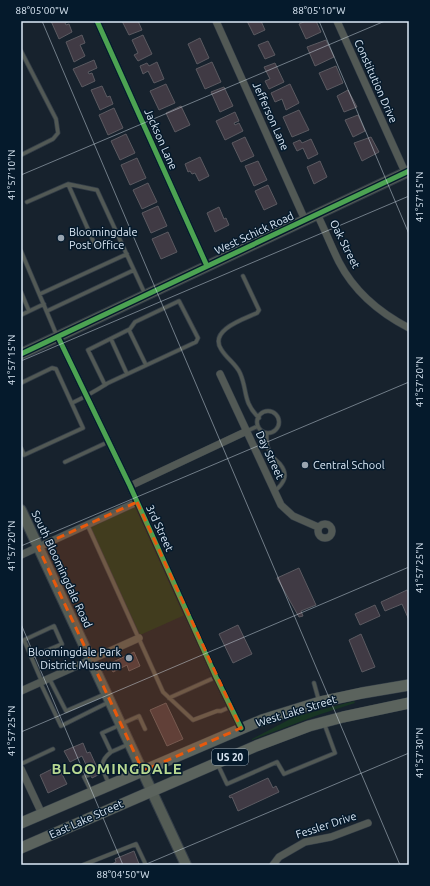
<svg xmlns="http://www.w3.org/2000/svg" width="430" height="886" viewBox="0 0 430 886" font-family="Ubuntu,sans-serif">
	<rect width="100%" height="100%" fill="#17222d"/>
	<path fill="#183524" d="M136,505L187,614L140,635L90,526Z
		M354,701L355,703L318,715L252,740V739L294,717Z"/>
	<path fill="#403a44" stroke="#5b5a61" d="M51,21H70L65,23L66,25L69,24L72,32L59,39Z
		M122,21H138L142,30L129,35Z
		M247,21H261L265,30L254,35Z
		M306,21H316L321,32L306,39L299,24Z
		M82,35L85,43L80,45L85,56L74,62L66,42Z
		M143,35L152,54L138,61L134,55L138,53L132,40Z
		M200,38L209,58L197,64L188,44Z
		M326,40L334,57L315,66L307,47Z
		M268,41L275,55L265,59L258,45Z
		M94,60L97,68L88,72L89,74L92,73L95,81L82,87L73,69Z
		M157,62L164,79L154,83L148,71L143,74L140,66L147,63L149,66Z
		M212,62L221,82L205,89L196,69Z
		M275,63L284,82L269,89L265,81L270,79L264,67Z
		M336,66L343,83L327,90L319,73Z
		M166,84L175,103L159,110L150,91Z
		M290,84L299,103L286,110L282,99L275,102L271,93Z
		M102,86L107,97L110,96L113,104L100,110L91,90Z
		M224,87L233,106L220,112L211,92Z
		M348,90L357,107L344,112L337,96Z
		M181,106L190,125L175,132L166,113Z
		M114,108L123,128L108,135L99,115Z
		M299,110L309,130L292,137L283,117Z
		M235,112L239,121L234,123L235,125L239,123L243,131L225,140L216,121Z
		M358,115L365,131L353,137L345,120Z
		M126,134L135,153L120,160L111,141Z
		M245,137L254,156L241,162L232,143Z
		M371,137L379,152L362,161L354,143Z
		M311,139L318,154L308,159L303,148L297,151L293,143L300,140L302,143Z
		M200,157L209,176L199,181L195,173L192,174L190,171L188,172L185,164Z
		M137,158L146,178L130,185L121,165Z
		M258,161L267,180L254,186L245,166Z
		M320,161L327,177L314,184L307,167Z
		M148,183L157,202L142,209L133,190Z
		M268,185L277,204L264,210L255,191Z
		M158,206L167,226L151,233L142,213Z
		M219,207L224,219L226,218L229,225L215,232L207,213Z
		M168,232L177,252L161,259L152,239Z
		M299,568L316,605L301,611L303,616L299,617L277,578Z
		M407,590L409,594V620L402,604L385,611L381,602Z
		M375,605L380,616L360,625L355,614Z
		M238,625L252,654L233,663L219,634Z
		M361,634L375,667L362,672L349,640Z
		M134,652L140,666L129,671L127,665L113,672L109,664Z
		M166,703L183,739L167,746L150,710Z
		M83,743L87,753L90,752L100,774L92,778L82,756L70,762L64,751Z
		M58,766L67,784L48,793L40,775Z
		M268,778L273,788L276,786L279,792L238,811L232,797L230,798L229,796Z
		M134,851L139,864L136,865H110L116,862L115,859Z"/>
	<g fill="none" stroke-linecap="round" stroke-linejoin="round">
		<g stroke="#343e48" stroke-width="5">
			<path id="lane" d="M21,51L56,119L58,133L53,139L21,155
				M68,184L95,245
				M27,202L68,184L97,190L145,294
				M21,251L57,336
				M243,276L259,310L257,313C244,319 209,330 221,349C226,358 236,364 240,373C248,391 242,401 259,418
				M21,292L29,311
				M40,294L127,254
				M47,311L134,270
				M21,315L44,304
				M129,330L146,365
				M111,339L127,374
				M21,383L52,368L56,369L83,428L24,455L21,448
				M72,403C85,397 97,390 108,383L196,342L198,338L179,301L135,322L130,329L88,350L105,385
				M257 422a11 11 0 1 1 22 0a11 11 0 1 1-22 0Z
				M247,431L258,426
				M267,433C266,440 267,448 271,454C273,458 277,461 280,464C289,475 284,483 275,491
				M65,462L108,442
				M87,524L163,692L193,720L217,711H221L230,707
				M31,657L62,644L54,626L24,640L42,682
				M49,678L66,711L105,694
				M40,682L61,726L109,702
				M314,683L319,701
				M169,698L216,677
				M121,724L139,716L145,729
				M120,725L102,733L111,752L129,744
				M21,764L53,749
				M218,765L227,784L277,762L284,774L335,753L324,723
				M109,784C103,770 97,763 111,752
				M91,791L84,777L91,774
				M83,865L136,844L146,865"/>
		</g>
		<g stroke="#343e48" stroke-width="8">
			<path id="street" d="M97,21L207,266
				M216,21L305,220
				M337,21L405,172
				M317,214C325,230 331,246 339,262C354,291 380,313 409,328
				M58,337L130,486L216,677L241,728
				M220,374L281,505L293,516L318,527
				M130,486L247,431
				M318 531a7 7 0 1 1 14 0a7 7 0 1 1-14 0Z
				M21,555L137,502
				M21,691L139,638
				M21,769L42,814
				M273,865L279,857L305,842L331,837L368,823"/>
		</g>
		<g stroke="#343e48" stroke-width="12">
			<path id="secondary" d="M21,354L409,171
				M21,510L186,865"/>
		</g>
		<g stroke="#343e48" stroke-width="12">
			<path id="primary" d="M21,823L262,720L320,702L362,693L409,685
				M21,848L256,746L309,726L343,717L409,703"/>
		</g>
		<use href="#lane" stroke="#525955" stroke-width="3.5"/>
		<use href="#street" stroke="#525955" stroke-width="7"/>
		<use href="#secondary" stroke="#545c55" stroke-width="10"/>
		<use href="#primary" stroke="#5b635d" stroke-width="11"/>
		<g stroke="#051a2c" stroke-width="8">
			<path id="cycleway" d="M97,21L207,266
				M58,337L130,486L216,677L241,728
				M21,354L409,171"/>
		</g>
		<use href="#cycleway" stroke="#4ca352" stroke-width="5"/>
	</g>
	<path fill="#e8590c" fill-opacity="0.2" stroke="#e8590c" stroke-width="3" stroke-dasharray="8 5" stroke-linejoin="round" d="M137,502L241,728L143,771L38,547Z"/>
	<path fill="none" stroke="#ddeaf7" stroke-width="1" stroke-opacity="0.45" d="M42,21L400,865M319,21L409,234M21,175L385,21M21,361L409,196M21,546L409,382M21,624L123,865M21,732L409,567M144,865L409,753"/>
	<g fill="#98a4b0" stroke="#051a2c" stroke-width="1.5">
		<circle cx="61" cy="238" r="4"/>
		<circle cx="305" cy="465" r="4"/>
		<circle cx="129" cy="658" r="4"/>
	</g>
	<g text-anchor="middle" stroke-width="3" stroke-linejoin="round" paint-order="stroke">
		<rect fill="#051a2c" stroke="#9cacba" stroke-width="1" x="212" y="749" width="36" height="16" rx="3"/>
		<g font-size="10" font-weight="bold" fill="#ddeaf7">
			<text x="230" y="761">US 20</text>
		</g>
		<g font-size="11" fill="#ddeaf7" stroke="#051a2c">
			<text transform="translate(376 81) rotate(66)" y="4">Constitution Drive</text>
			<text transform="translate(271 116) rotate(66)" y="4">Jefferson Lane</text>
			<text transform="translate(161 139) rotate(66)" y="4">Jackson Lane</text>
			<text transform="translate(254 233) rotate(-25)" y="4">West Schick Road</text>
			<text transform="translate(345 244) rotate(63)" y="4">Oak Street</text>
			<text transform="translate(270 455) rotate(65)" y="4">Day Street</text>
			<text transform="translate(160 528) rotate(65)" y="4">3rd Street</text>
			<text transform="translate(62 569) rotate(65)" y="4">South Bloomingdale Road</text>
			<text transform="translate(296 711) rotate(-17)" y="4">West Lake Street</text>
			<text transform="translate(86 819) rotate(-24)" y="4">East Lake Street</text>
			<text transform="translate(326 825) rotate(-18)" y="4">Fessler Drive</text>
		</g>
		<g font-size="11" fill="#ddeaf7" stroke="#051a2c" text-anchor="start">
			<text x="69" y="236">Bloomingdale<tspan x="69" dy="13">Post Office</tspan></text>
			<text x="313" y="469">Central School</text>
			<text x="121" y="656" text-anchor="end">Bloomingdale Park<tspan x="121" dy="13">District Museum</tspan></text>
		</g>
		<g font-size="15" font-weight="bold" letter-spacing="1" fill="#b8d891" stroke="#051a2c">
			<text x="117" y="774">BLOOMINGDALE</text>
		</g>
	</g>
	<rect width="430" height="886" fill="none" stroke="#051a2c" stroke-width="44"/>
	<rect x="22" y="22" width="386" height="842" fill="none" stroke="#ddeaf7" stroke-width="1.5"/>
	<g font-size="10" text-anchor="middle" fill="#ddeaf7">
		<text x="42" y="14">88°05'00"W</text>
		<text x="319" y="14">88°05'10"W</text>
		<text transform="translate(11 175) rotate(-90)" y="4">41°57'10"N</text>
		<text transform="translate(419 197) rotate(-90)" y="4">41°57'15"N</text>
		<text transform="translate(11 360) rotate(-90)" y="4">41°57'15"N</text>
		<text transform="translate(419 382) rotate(-90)" y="4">41°57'20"N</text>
		<text transform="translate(11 546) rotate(-90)" y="4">41°57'20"N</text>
		<text transform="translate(419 568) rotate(-90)" y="4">41°57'25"N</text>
		<text transform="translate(11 731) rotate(-90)" y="4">41°57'25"N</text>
		<text transform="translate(419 753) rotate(-90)" y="4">41°57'30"N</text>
		<text x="123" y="878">88°04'50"W</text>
	</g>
</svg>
